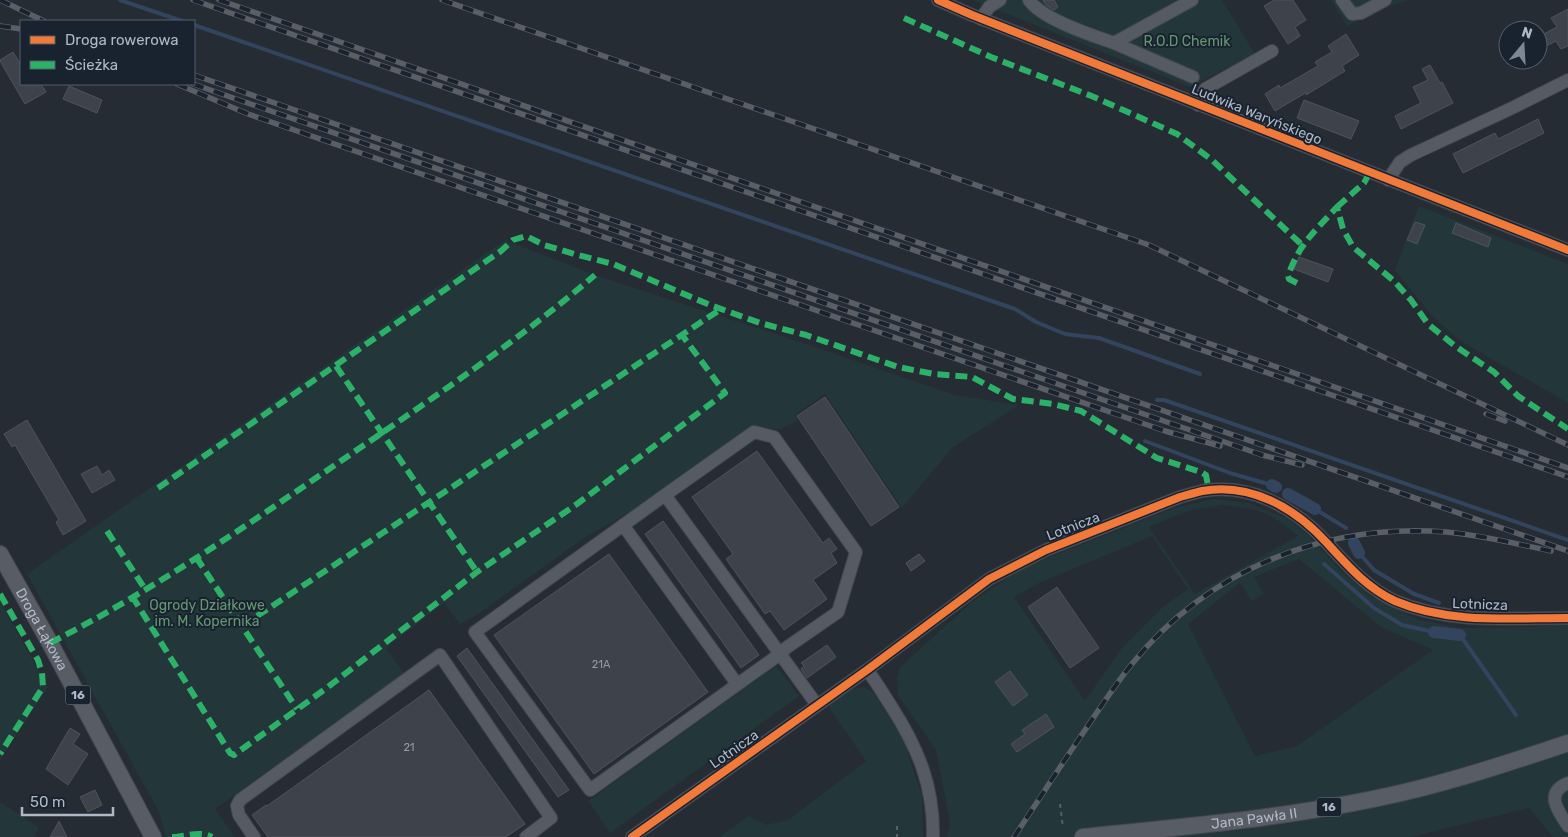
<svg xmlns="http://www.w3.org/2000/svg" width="1568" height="837" viewBox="0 0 1568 837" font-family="Rubik,sans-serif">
	<rect width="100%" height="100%" fill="#262c34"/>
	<path fill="#23363a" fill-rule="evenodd" d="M972,0H1222L1255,54L1190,87Z
		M1331,0H1410L1382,8L1347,26Z
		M1419,206L1568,264V403L1459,340L1431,315L1395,270Z
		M505,240L595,275L800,342L955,395L1019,405L952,448L902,508L825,394L795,415L798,420L780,429L753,427L639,507L587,536L478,614L460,624L444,603L386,648L404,673L215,809L235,837H166L159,812L27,574Z
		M1213,499L1249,503L1286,518L1307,534L1337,567L1370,596L1419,620L1462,628L1529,627L1568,624V837H1553L1529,808L1411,837H947L950,823L936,750L898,695L897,677L900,667L972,602L1022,568L1174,508ZM1223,505C1259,509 1270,512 1298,536L1195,594L1149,527L1187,511ZM1152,536L1188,589L1163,607L1121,649L1085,701L1014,597L1039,583ZM1299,559L1381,627L1433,650L1297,746L1255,756L1188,624L1240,583L1252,601L1264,594L1254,577Z
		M0,601L48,687L0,760Z
		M776,666L799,696L610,833L588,801Z
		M864,687L873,692L903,739L922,796L923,837H719L749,816L766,825L788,820L866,761L828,706L852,689Z
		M0,802L39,827L34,837H0Z"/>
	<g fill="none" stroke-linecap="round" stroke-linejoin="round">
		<path stroke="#32445e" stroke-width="4" d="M120,0L182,21
			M194,25L1015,309L1036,322L1065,334L1099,338L1200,374
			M1157,400H1164L1568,540
			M1145,441L1230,473L1272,485
			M1315,509L1346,528
			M1359,553L1374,570L1414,594L1439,603
			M1324,564L1374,608L1402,625L1434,632
			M1460,635L1516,715"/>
		<path stroke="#32445e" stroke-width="12" d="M1272,485L1276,487
			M1288,494L1315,509
			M1354,543L1359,553
			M1434,632L1460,635"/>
	</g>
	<path fill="#3e424a" stroke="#4e535c" d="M1043,0H1054L1058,7L1054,10L1046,5Z
		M1274,0H1293L1306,20L1295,27L1300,36L1288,44L1264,6Z
		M1568,9V46L1561,49L1556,41L1538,50V37L1557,27L1551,18Z
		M1346,34L1359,55L1342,66L1345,71L1306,95L1307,92L1275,111L1265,94L1279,85L1280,88L1318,66L1315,62L1332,52L1328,46Z
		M13,52L21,65V84H41L46,92L25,104L0,61V60Z
		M1430,65L1440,83L1442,82L1453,103L1401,129L1395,116L1421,103L1413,87L1428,80L1422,69Z
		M69,86L102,100L97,113L63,99Z
		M1304,100L1359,121L1351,139L1297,118Z
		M1538,119L1544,133L1463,173L1453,154L1495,133L1498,139Z
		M1415,222L1425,225L1417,244L1407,240Z
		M1456,223L1491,238L1488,247L1452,233Z
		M1299,257L1333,269L1328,282L1294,269Z
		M825,397L899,507L871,526L797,416Z
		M27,420L86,521L63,535L56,522L59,520L15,445L12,447L4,434Z
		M757,451L823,543L829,538L837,549L831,553L837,563L813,580L827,599L784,630L770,611L765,614L726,559L733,554L692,497Z
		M97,466L102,475L109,470L115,480L92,493L81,474Z
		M663,521L759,655L741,668L645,534Z
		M609,554L708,692L594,774L494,635Z
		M919,554L925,561L911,571L906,563Z
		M1057,587L1099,648L1070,668L1028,607Z
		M827,645L836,657L807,678L801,669L804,666L801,663Z
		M467,648L569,790L558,797L457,656Z
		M1010,671L1028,695L1013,706L995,682Z
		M429,690L525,824L506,837H268L252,815L266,805L267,806Z
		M1046,714L1054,727L1017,752L1011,744L1025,734L1022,730Z
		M70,728L80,734L73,744L88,754L68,785L46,769Z
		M95,790L102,805L88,812L80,797Z
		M59,821L67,837H50Z"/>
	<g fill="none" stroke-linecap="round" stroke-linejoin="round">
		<g stroke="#42474d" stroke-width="14">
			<path id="minor" d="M938,0L972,15L1568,250
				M1029,0C1042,19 1091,35 1114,43
				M1192,0L1114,43L1193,77
				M1342,0L1352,14L1361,13L1385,0
				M981,19L989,7L1000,0
				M1198,105L1205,89L1272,51
				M1388,180L1400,162L1411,155L1510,109L1568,80
				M665,495L754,432L774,437L856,552L838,612L786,648L780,654L590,790L475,632L665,495L817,705
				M623,525L737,684
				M867,670C876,681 883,694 891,706C918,748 934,786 933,837
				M1568,783C1544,793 1558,811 1568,826
				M254,837L239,815L237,806L240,800L440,655L551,818L526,837
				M632,837L867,670L989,579L1046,550L1180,497C1187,495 1194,493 1202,491C1250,482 1295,508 1326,542C1347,565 1367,588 1395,601C1449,624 1511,618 1568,618"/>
		</g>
		<g stroke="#434851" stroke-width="18">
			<g id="major">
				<path id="s1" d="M0,554L50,643L153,837"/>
				<path id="s2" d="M1083,837C1191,826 1299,817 1405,792C1460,779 1514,761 1568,743"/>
			</g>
		</g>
		<path stroke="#595f66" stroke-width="2" stroke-dasharray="4 4" stroke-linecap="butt" d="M1060,804L1063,827
			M897,826V837"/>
		<use href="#minor" stroke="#565a62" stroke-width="12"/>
		<use href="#major" stroke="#585d65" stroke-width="16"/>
		<g stroke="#5a5e66" stroke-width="5.5">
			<path id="rail" d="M0,0L44,21
				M193,0L1568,477
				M219,0L1568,468
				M442,0L1149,245L1568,445
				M0,26L21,29
				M194,75L1568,551
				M177,84L248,114L1165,431L1220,446
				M193,84L1262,455L1302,465
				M1486,414L1505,421
				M1014,837C1038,801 1061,765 1085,730C1100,708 1115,685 1131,665C1209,569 1324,523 1446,532C1482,535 1516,544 1551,551"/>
		</g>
		<use href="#rail" stroke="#19222f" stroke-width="4" stroke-dasharray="11" stroke-linecap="butt"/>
		<path stroke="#2db169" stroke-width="6" stroke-dasharray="12 6" stroke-linecap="butt" d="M904,18L991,57L1094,97L1177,134L1212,160L1302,245
			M1337,207L1364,183L1370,172
			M1297,283L1289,279L1288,276C1299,244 1315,231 1337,207L1343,229L1353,247L1394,281L1411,300L1428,324L1455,346L1494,372L1518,396L1568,429
			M336,366L477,572
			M158,488L501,251L513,240L526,236L544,245L578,255L613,264L710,305L760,323L806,335L898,367L934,374L972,377L1013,399L1053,404L1081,411L1157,458L1201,472L1206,475L1209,491
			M107,531L145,589
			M196,557L297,709
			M0,594L38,660L42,673L43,687L0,754
			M132,596L230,753L234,755L328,687L477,572L577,504L725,393L682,335
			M242,626L721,309
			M50,643C150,592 243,528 335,465C424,404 513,345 595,275
			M172,837C185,837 200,830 212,837"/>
		<g stroke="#19222f" stroke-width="11">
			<path id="cycleway" d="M938,0L972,15L1568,250
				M632,837L867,670L989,579L1046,550L1180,497C1187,495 1194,493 1202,491C1250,482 1295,508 1326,542C1347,565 1367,588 1395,601C1449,624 1511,618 1568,618"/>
		</g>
		<use href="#cycleway" stroke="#f17a3a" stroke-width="8"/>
	</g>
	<g text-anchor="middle" stroke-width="4" stroke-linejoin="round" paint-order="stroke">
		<g font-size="11" fill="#939aa8">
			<text x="601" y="668">21A</text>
			<text x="409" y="751">21</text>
		</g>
		<g fill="#19222f" stroke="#828b99" stroke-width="1">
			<rect x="65.5" y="685.5" width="25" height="19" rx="4"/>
			<rect x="1316.5" y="797.5" width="25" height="19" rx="4"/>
		</g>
		<g font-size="12" font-weight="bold" fill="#afb8c7">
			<text x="78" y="699">16</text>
			<text x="1329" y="811">16</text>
		</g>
		<g font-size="14" fill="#659871" stroke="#19222f">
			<text x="1187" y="46">R.O.D Chemik</text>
			<text x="207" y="610">Ogrody Działkowe<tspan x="207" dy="16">im. M. Kopernika</tspan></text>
		</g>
		<g font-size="14" fill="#afb8c7" stroke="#19222f">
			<text transform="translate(1257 114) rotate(22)" y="5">Ludwika Waryńskiego</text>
			<text transform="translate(1073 526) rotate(-21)" y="5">Lotnicza</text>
			<text transform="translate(1480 604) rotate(2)" y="5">Lotnicza</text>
			<text dy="5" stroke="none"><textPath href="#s1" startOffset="86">Droga Łąkowa</textPath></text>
			<text transform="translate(734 749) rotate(-35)" y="5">Lotnicza</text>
			<text dy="5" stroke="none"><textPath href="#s2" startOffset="172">Jana Pawła II</textPath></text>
		</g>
	</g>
	<rect x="20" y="20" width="175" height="65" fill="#19222f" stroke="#555e6c"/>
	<rect x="30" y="36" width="25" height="8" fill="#f17a3a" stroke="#555e6c"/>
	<text x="65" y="45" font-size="15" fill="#afb8c7">Droga rowerowa</text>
	<rect x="30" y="61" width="25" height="8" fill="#2db169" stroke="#555e6c"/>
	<text x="65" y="70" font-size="15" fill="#afb8c7">Ścieżka</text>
	<g transform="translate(1523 45) rotate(18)"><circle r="24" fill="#19222f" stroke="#555e6c"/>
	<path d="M0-4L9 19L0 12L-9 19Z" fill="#7f8794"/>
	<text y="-8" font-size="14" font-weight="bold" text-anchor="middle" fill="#afb8c7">N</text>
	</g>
	<path d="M22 807v8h91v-8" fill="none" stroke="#afb8c7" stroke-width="2.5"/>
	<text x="30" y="807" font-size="15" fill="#afb8c7" stroke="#19222f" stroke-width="4" paint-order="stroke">50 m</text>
</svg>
